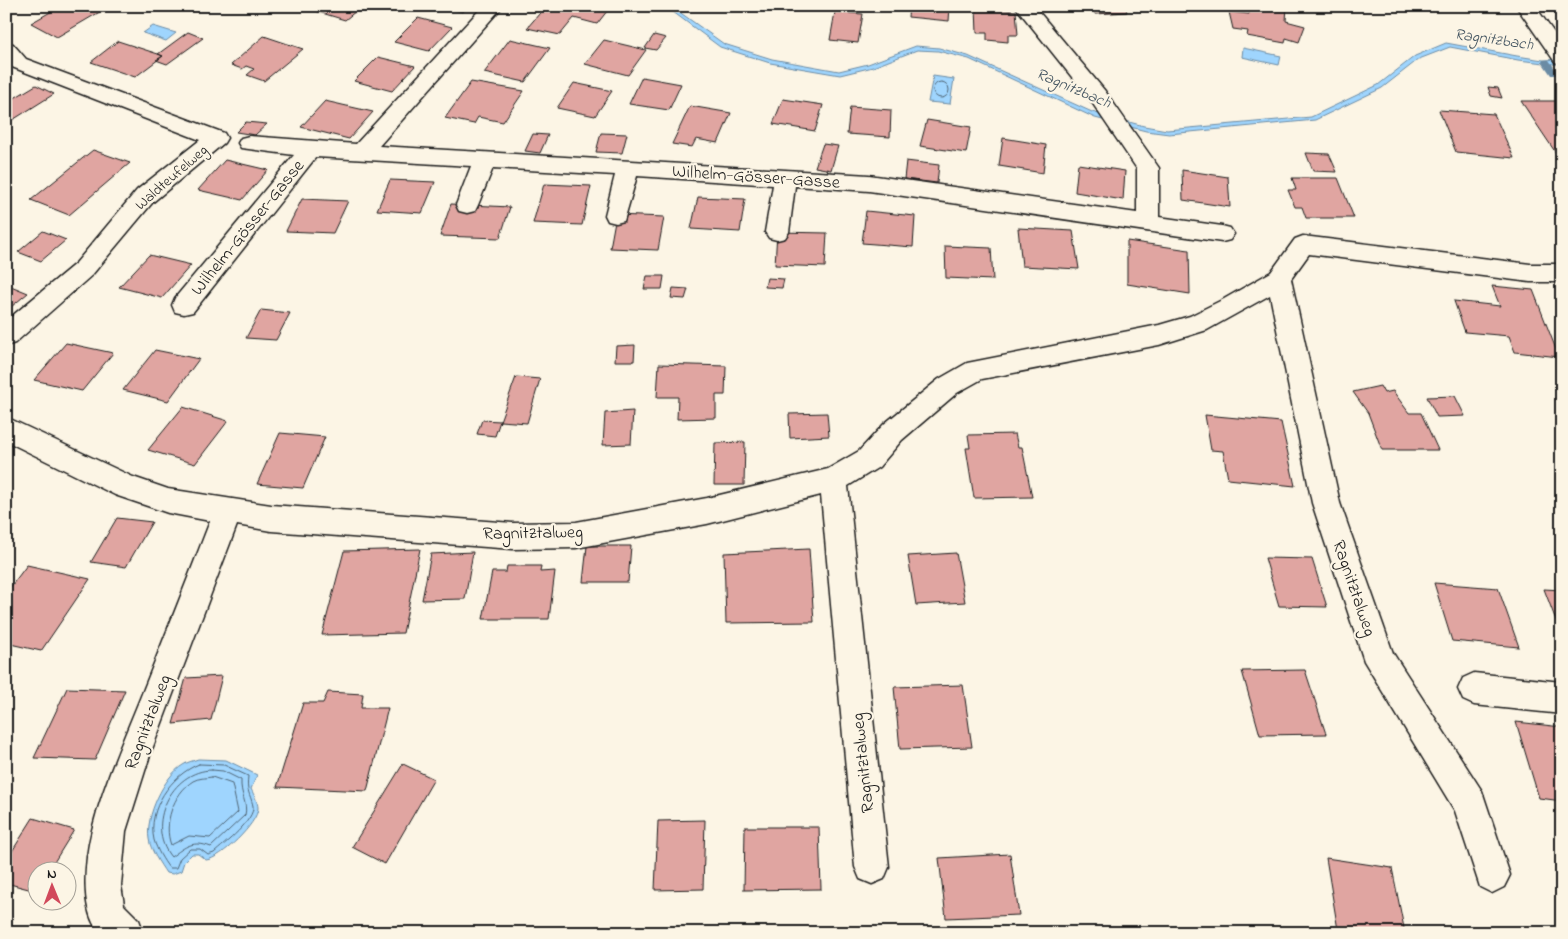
<svg xmlns="http://www.w3.org/2000/svg" width="1568" height="939" viewBox="0 0 1568 939" font-family="'Indie Flower',sans-serif">
	<rect width="100%" height="100%" fill="#fcf5e5"/>
	<filter id="ink" filterUnits="userSpaceOnUse"><feTurbulence type="fractalNoise" baseFrequency=".02" numOctaves="2"/><feDisplacementMap in="SourceGraphic" scale="10" xChannelSelector="R" yChannelSelector="G"/><feConvolveMatrix kernelMatrix="1 2 1 2 8 2 1 2 1" color-interpolation-filters="sRGB"/></filter>
	<g filter="url(#ink)">
		<path fill="#9fd5fe" stroke="#6b8ba4" d="M665,6H671L724,44L772,59L839,71L868,64L916,46L939,48L968,56L1092,112L1144,126L1167,130L1311,117L1378,85L1415,56L1446,43L1517,56L1543,60L1562,59V65L1518,60L1450,47L1419,59L1382,88L1315,120L1169,134L1146,131L1095,118L969,59L938,51L917,50L873,67L840,75L770,63L720,47Z
			M153,26L176,33L166,41L143,33Z
			M1243,48L1281,56L1279,65L1242,57Z
			M933,76L954,79L950,104L928,102Z
			M198,759L226,760L257,775L251,789C254,795 258,802 258,808C258,823 221,859 206,860L198,854H192L184,862L181,871L173,874L166,873C160,864 150,849 149,839C145,817 164,776 183,765C187,762 193,761 198,759Z"/>
		<g fill="none" stroke-linecap="round" stroke-linejoin="round">
			<path stroke="#506676" stroke-width="1" d="M933 90a8 8 0 1 1 16 0a8 8 0 1 1-16 0Z
				M199,764L224,765L248,776C246,793 250,792 253,806C255,820 224,844 214,853L208,855L200,849H190L180,858L176,868H169C163,860 157,850 154,840C147,809 171,775 199,764Z
				M212,770L223,771L241,780C240,794 248,804 245,815L211,847C193,840 186,846 171,857C145,826 171,770 212,770Z
				M212,777L232,784L238,812L210,838L189,836L171,845C163,824 173,794 193,781C198,778 206,778 212,777Z"/>
			<path fill="#6b8ba4" fill-rule="evenodd" d="M1543,60H1549L1558,73L1557,75H1551L1542,62Z"/>
		</g>
		<path fill="#e0a5a1" stroke="#1c1c1c" d="M61,6H95L103,10L57,37L31,23Z
			M317,6H362L345,20L312,10Z
			M440,6H469L463,12Z
			M546,6H611L597,24L574,18L560,35L527,28Z
			M909,6H950L949,21L908,17Z
			M1092,6H1125L1127,12L1095,14Z
			M1250,6H1287L1286,21L1305,26L1299,42L1286,38L1285,43L1247,36L1248,31L1233,29L1229,12L1249,14Z
			M976,8L1016,11L1018,35H1008V42L987,40V33H977Z
			M835,12L863,14L858,43L830,40Z
			M418,18L452,27L429,51L394,42Z
			M188,32L203,38L167,64L156,60L163,56L158,54Z
			M654,35L666,38L656,50L645,48Z
			M264,36L303,49L264,81L247,75L254,69L246,66L242,69L231,65Z
			M510,39L550,48L525,82L484,73Z
			M604,40L646,50L628,75L585,64Z
			M118,41L158,54L163,56L135,77L91,62Z
			M378,57L415,66L392,91L354,81Z
			M642,77L681,84L669,110L629,104Z
			M471,82L524,91L503,122L478,117L474,124L445,118Z
			M574,83L612,91L595,116L557,108Z
			M36,85L54,94L11,121L6,119V103Z
			M1488,87L1498,88L1502,98L1491,96Z
			M783,99L823,105L815,131L773,124Z
			M325,101L373,112L349,139L301,127Z
			M1521,101H1562V162Z
			M690,106L731,113L718,143L696,139L692,147L672,144Z
			M850,107L891,110L890,137L847,134Z
			M1439,110L1494,114L1514,158L1456,152Z
			M927,120L971,127L966,153L920,146Z
			M246,122L267,124L255,135L236,132Z
			M601,133L627,134L622,153L596,152Z
			M533,134L548,135L540,153L525,151Z
			M1003,138L1046,145L1043,173L999,166Z
			M823,144L838,146L831,170L815,167Z
			M93,150L130,163L69,215L31,200Z
			M1306,153L1329,154L1337,172L1313,171Z
			M225,160L268,170L242,200L198,190Z
			M906,161L939,165L937,183L904,179Z
			M1078,164L1125,171L1123,200L1075,192Z
			M1182,170L1228,177L1230,207L1183,200Z
			M1292,178H1338L1354,218H1306L1302,207H1295L1288,190H1296Z
			M390,180L435,182L422,213L377,210Z
			M544,184L591,186L582,225L533,223Z
			M698,197L745,199L740,232L691,229Z
			M302,199L348,201L333,233L286,231Z
			M451,204L510,207L500,238L440,236Z
			M866,211L915,216L913,247L862,243Z
			M616,215L664,217L658,250L610,248Z
			M1018,228L1073,231L1079,269L1022,266Z
			M43,231L66,240L41,261L18,252Z
			M777,232L827,233L825,267L775,265Z
			M1127,241L1189,250L1190,294L1127,284Z
			M945,246L991,248L993,280L946,278Z
			M149,255L191,265L162,298L119,287Z
			M647,276H664L662,289H644Z
			M767,278L784,279L782,288L765,287Z
			M6,284L28,293L6,311Z
			M1492,286L1533,290L1559,357L1515,352L1509,336L1465,332L1454,301L1500,306Z
			M673,288L688,289L685,299L671,298Z
			M261,310L290,313L276,340L246,338Z
			M66,343L113,353L82,391L34,380Z
			M635,345L634,361H615L616,346Z
			M155,350L199,359L168,401L123,390Z
			M659,364L726,366L725,395H716V418L677,419L678,397H657Z
			M516,377L540,379L527,423L500,421Z
			M1380,386L1384,393L1393,391L1409,413H1421L1438,450H1382L1368,413L1353,392Z
			M1455,396L1465,416L1437,417L1427,397Z
			M183,407L228,421L195,464L148,450Z
			M633,411L631,444L603,445L605,413Z
			M827,413L829,436L790,438L789,414Z
			M1205,415L1281,422L1295,486L1228,479L1223,451L1211,450Z
			M482,420L500,421L495,436L477,434Z
			M280,433L325,437L303,488L257,484Z
			M1015,434L1018,447H1022L1032,497L974,498L966,448H970L968,435Z
			M745,442L744,485H714L715,443Z
			M117,518L152,522L126,567L91,562Z
			M587,546H631L628,582H583Z
			M420,549L403,633L322,635L344,551Z
			M809,549L814,622L726,623L724,553Z
			M473,552L465,599L422,600L431,554Z
			M956,553L965,602L916,605L908,556Z
			M1265,558L1312,559L1327,607L1279,606Z
			M27,565L90,579L41,651L6,643V593Z
			M507,566H541L540,572L555,571L549,619H483L492,572H506Z
			M1434,583L1498,588L1519,647L1452,641Z
			M1544,589L1562,590V636Z
			M1305,670L1326,734L1260,735L1242,671Z
			M222,676L211,720L173,724L186,678Z
			M963,685L972,747L900,749L894,687Z
			M67,688L125,690L95,760L34,758Z
			M328,692L363,694L361,708H388L367,791L277,787L303,703H323Z
			M1516,722L1562,727V801L1539,798Z
			M403,764L434,779L385,864L352,847Z
			M33,818L74,830L48,872H38L36,891L6,883V861Z
			M705,820L703,889L655,890L658,821Z
			M745,827H819L821,889L744,890Z
			M1010,854L1019,915L946,918L939,858Z
			M1326,858L1392,868L1405,933H1353L1338,930Z"/>
		<g fill="none" stroke-linecap="round" stroke-linejoin="round">
			<g stroke="#1c1c1c" stroke-width="3">
				<path id="minor" d="M483,6H503L379,146L869,175L1137,213V169L1091,101L1015,6H1034L1105,91L1159,168V217L1222,226L1230,228L1234,234L1230,240L1222,242L869,191L795,186L789,232L785,238L777,240L769,238L765,232L773,185L637,176L624,221L616,223L608,221L605,215L615,175L493,168L478,205L475,211L467,213L459,211L456,205L471,166L316,157L193,312L184,314L175,312L172,305L175,298L294,155L241,148L238,143L241,138L249,136L356,144Z
					M1516,6H1535L1562,44V64L1555,62Z
					M6,42L13,44L26,59L224,133L227,138L224,143L153,202L92,275L15,343L6,346V321L76,263L137,190L200,140L12,67L6,61Z
					M1303,236L1530,264H1562V282H1530L1309,254L1291,279L1340,503L1393,653L1482,791L1510,875L1504,887L1492,893L1480,887L1455,811L1364,661L1312,503L1270,295L1207,330L1159,345L982,379L957,393L902,440L879,467L848,486L889,867L884,879L872,884L860,879L855,867L821,495L707,524L576,548L513,549L271,531L237,525L151,752L126,831L121,885L124,905L139,920L144,933H100C79,911 85,858 92,830C103,786 122,743 139,701C163,641 187,581 210,521L168,513L115,495L6,441V417L133,477L168,489L271,505L513,523L576,522L707,498L828,469L859,451L884,424L939,379L967,363L1159,325L1190,316L1224,299L1271,272L1295,239Z
					M1474,673L1562,682V714L1474,705L1463,700L1458,689L1463,678Z"/>
			</g>
			<use href="#minor" fill="#fcf5e5" fill-rule="evenodd"/>
		</g>
	</g>
	<g text-anchor="middle" stroke-width="4.5" stroke-linejoin="round" paint-order="stroke">
		<g font-size="15" fill="#1c1c1c" stroke="#fcf5e5">
			<text transform="translate(171 177) rotate(-41)" y="5">Waldteufelweg</text>
		</g>
		<g font-size="16" font-style="italic" fill="#435460" stroke="#fcf5e5">
			<text transform="translate(1494 38) rotate(8)" y="6">Ragnitzbach</text>
			<text transform="translate(1074 87) rotate(23)" y="6">Ragnitzbach</text>
		</g>
		<g font-size="18" fill="#1c1c1c" stroke="#fcf5e5">
			<text transform="translate(756 176) rotate(4)" y="6">Wilhelm-Gösser-Gasse</text>
			<text transform="translate(247 227) rotate(-51)" y="6">Wilhelm-Gösser-Gasse</text>
			<text transform="translate(533 532) rotate(-1)" y="6">Ragnitztalweg</text>
			<text transform="translate(1355 588) rotate(71)" y="6">Ragnitztalweg</text>
			<text transform="translate(147 722) rotate(-69)" y="6">Ragnitztalweg</text>
			<text transform="translate(862 763) rotate(-96)" y="6">Ragnitztalweg</text>
		</g>
	</g>
	<rect width="1568" height="939" fill="none" stroke="#fcf5e5" stroke-width="25"/>
	<rect x="12" y="12" width="1543" height="914" fill="none" stroke="#1c1c1c" stroke-width="2" filter="url(#ink)"/>
	<g transform="translate(52 886) rotate(359)"><circle r="24" fill="#fcf5e5" stroke="#a29e95"/>
	<path d="M0-4L9 19L0 12L-9 19Z" fill="#d1495b"/>
	<text y="-8" font-size="14" font-weight="bold" text-anchor="middle" fill="#1c1c1c">N</text>
	</g>
</svg>
